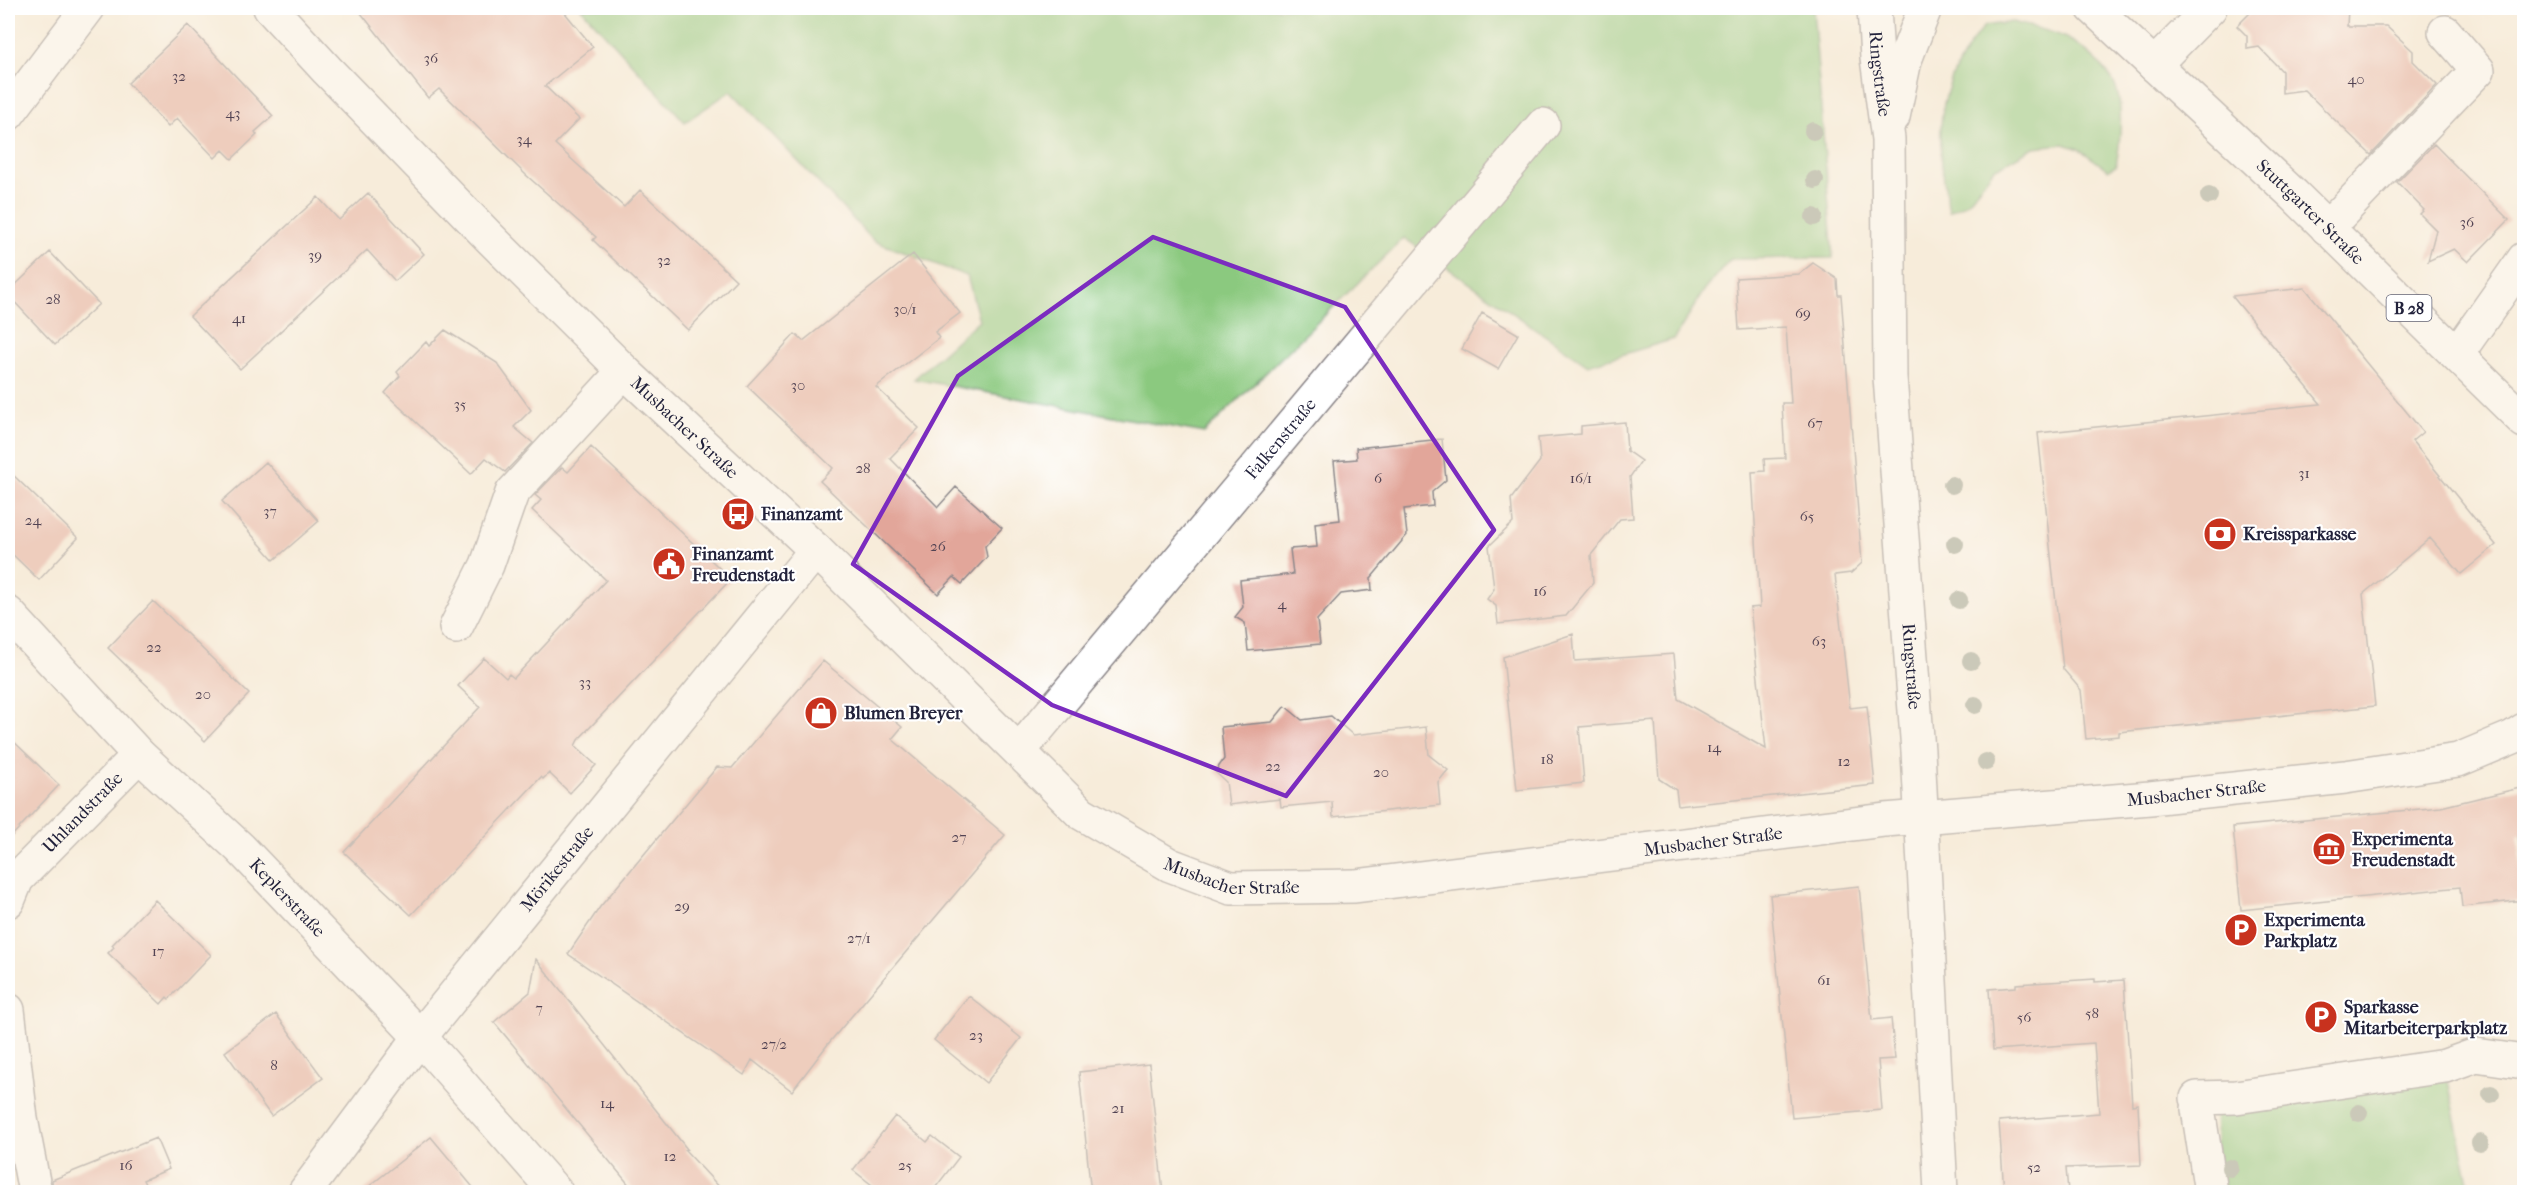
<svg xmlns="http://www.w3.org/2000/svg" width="2532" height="1200" viewBox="0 0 2532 1200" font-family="'IM FELL French Canon',serif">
	<rect width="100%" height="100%" fill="#fff"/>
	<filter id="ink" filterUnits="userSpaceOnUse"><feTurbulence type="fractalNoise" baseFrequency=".0167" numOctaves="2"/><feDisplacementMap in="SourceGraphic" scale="12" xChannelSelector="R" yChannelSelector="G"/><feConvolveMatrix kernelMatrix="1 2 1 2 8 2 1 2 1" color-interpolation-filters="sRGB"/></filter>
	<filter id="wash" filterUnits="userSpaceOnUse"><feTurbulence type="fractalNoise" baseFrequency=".008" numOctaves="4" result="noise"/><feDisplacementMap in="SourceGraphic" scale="24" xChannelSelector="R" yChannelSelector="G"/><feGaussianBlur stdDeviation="1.35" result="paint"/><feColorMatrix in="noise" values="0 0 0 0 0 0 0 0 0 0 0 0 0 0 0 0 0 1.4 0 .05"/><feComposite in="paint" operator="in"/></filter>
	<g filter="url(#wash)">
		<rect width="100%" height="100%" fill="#f7ecda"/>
		<path fill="#8bc97f" stroke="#56765d" stroke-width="1.5" d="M581,8H1813L1833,258L1731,259L1705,289L1674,339L1588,365L1404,238L1204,433L914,379L979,320L967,276L874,241L731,91L685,122Z
			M2012,22C2030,27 2050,30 2066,38C2086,48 2111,70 2117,91C2123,112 2120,146 2116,166L2108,170L2079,149L2064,144L2034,147L1994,169L1968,202L1949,212C1936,136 1932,89 1984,26Z
			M2445,1066L2471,1192H2224L2216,1146L2215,1098Z"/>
		<g id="blocks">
			<path fill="#e2a69a" d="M357,8H561L593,47L545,86L579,119L555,144L624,207L640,190L736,280L688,330L593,240L596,237L526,175L439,89L428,98Z
				M2255,8H2348L2347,26H2386L2413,51V61L2437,85L2371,155L2304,90L2282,93V71L2259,47L2247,49V36L2237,26Z
				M188,25L273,116L255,132L257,135L232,159L223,150L215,158L177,118L168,127L128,83Z
				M2434,144L2509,220L2468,262L2454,249L2428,261L2436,230L2420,214L2424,210L2397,182Z
				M368,193L424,254L395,281L367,250L240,369L190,316L318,197L339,220Z
				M50,252L99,304L55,345L8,295V292Z
				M913,254L960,313L935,332L939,338L876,387L919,428L890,458L938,507L956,487L1002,528L985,546L987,557L962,584L954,577L938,594L820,481L833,468L747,386L795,334L803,341Z
				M1813,263L1837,279L1838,295H1841L1862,563L1851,573L1835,575L1850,708L1867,706L1875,785L1678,806L1676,790L1659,779L1655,721L1579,727L1584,783L1517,790L1503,657L1573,634L1575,661L1674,654L1678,699L1766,749L1750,608L1760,607L1752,472L1765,471L1764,459L1785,458L1782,403H1791L1786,327L1739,330L1736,278L1799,274Z
				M2305,288L2423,432L2412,441L2496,545L2461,574L2430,538L2363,594L2375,706L2119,732V736L2086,739L2081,690L2063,669L2038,433L2321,404L2232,296Z
				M1482,313L1518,334L1498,369L1462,349Z
				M445,330L497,363L531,410L514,427L533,443L505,472L486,458L471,474L385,393L400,376L397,372L426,342L429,346Z
				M1625,422L1627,451L1641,461L1630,477L1633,518L1620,519L1591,555L1593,583L1566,616L1498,624L1496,606L1487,599L1494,589L1489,546L1513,523L1511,499L1540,461L1538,438L1581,434V426Z
				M1442,439L1446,480L1432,492L1433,506L1404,509L1407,535L1371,578L1372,590L1341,594L1317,620L1320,644L1248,651L1245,623L1235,617L1243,607L1240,580L1293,574L1290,549L1317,547L1315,523L1340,520L1334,461L1357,459L1356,448Z
				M591,447L731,579L578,740L575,746L596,765L570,793L549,773L543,779L541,777L411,915L344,852L480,707L458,686L484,658L506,678L509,674L514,678L606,580L532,510L541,500L535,495L562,467L568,472Z
				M266,462L319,521L274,560L222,501Z
				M8,470L78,538L39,580L8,550Z
				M153,601L249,694L205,741L108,648Z
				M823,661L902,727L892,739L1005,835L828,1044L792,1091L752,1060L744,1075L568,954L600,907L717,767L732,768Z
				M1285,706L1302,720L1331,716L1353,735L1426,727L1429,755L1448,770L1438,782L1440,805L1333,817L1332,802L1281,807L1280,799L1229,805L1226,782L1215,772L1224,759L1221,727L1272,722Z
				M8,736L59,785L8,840Z
				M2524,787V834L2518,836L2524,900L2462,907L2460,887L2241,910L2233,827L2441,807Z
				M1859,886L1872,1020L1891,1018L1895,1059L1878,1060L1882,1110L1792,1118L1770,895Z
				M155,900L211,955L169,999L167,997L161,1004L108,953L114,947L112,945Z
				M536,959L687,1149L685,1150L724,1192H635L494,1022L530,992Z
				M2095,979V982L2124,980L2132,1105L2138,1104L2141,1165L2066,1168L2068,1192H2004L1999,1121L2099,1113L2094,1043L1993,1050L1989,989L2016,987V984Z
				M969,996L1021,1038L986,1083L934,1040Z
				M276,1014L323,1078L271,1116L225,1052Z
				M1149,1064L1163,1192H1101L1090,1184L1079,1072Z
				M895,1116L927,1142L932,1136L959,1157L932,1192H881L853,1170Z
				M431,1137L477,1192H362Z
				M156,1138L169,1169L143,1180L149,1192H53L52,1180Z"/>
		</g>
	</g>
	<g filter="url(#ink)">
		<use href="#blocks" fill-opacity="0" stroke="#8c878a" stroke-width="1.5"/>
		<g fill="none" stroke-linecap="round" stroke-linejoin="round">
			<g stroke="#8c878a" stroke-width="36">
				<g id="minor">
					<path id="s1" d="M270,8L327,70L490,238L624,371L816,550L1081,813L1170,865L1231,888L1355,886L1885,820L2150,798L2345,777L2458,760L2513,737L2524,730"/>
					<path id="s2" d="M1874,8L1877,58L1888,139L1890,377L1918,751L1941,1192"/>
					<path d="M2154,65L2210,8"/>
					<path d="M8,114L88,8"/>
					<path d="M1893,117L1905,60L1925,8"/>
					<path d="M2327,228L2478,70L2445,32"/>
					<path d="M2457,354L2524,259"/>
					<path id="s3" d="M8,613L139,755L240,848L420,1037L556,1192"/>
					<path d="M456,627L487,565L512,493L624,371"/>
					<path id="s4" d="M1020,750L1543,125"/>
					<path id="s5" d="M8,901L17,879L139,755"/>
					<path d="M8,1010L21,1119L35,1192"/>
					<path d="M2197,1098L2236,1097L2445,1066L2476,1055L2524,1062"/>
					<path d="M2198,1109L2211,1192"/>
					<path id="s6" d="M305,1192L420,1037L816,550"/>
				</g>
			</g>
			<g stroke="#8c878a" stroke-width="36">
				<g id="major">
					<path id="s7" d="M2093,8L2294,195L2524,421"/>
				</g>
			</g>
			<use href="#minor" stroke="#fff" stroke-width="33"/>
			<use href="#major" stroke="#fff" stroke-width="33"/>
		</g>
		<g fill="#969d90">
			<circle cx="1813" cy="131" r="9"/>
			<circle cx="1815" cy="180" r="9"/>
			<circle cx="2209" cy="196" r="9"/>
			<circle cx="1814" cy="217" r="9"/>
			<circle cx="1952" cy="485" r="9"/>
			<circle cx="1955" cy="544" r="9"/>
			<circle cx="1959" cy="600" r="9"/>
			<circle cx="1971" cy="661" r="9"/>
			<circle cx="1975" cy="705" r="9"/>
			<circle cx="1986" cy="762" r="9"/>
			<circle cx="2491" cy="1094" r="9"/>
			<circle cx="2359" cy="1113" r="9"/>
			<circle cx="2480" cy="1143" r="9"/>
			<circle cx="2230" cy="1168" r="9"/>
		</g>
	</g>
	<path d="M0 0H2532V1200H0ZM1153,237L1345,307L1494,530L1286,796L1052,705L853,564L958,376Z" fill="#f7ecda" fill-opacity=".55" fill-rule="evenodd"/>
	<path fill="none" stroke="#7b2cbf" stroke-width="4.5" stroke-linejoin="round" d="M1153,237L1345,307L1494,530L1286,796L1052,705L853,564L958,376Z"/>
	<defs>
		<g id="bus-disc" transform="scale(1.725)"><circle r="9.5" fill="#c8321e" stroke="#fff"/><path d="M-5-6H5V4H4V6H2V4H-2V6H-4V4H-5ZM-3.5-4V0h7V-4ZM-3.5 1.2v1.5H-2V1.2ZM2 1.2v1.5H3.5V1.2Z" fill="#fff"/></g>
		<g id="bank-disc" transform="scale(1.725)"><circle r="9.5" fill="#c8321e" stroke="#fff"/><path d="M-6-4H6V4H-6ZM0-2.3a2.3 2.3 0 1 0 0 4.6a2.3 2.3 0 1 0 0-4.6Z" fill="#fff"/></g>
		<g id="civic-disc" transform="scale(1.725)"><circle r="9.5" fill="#c8321e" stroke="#fff"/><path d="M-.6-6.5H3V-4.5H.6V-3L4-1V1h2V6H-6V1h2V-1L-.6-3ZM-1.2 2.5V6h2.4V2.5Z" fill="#fff"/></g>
		<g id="shop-disc" transform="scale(1.725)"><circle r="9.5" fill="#c8321e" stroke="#fff"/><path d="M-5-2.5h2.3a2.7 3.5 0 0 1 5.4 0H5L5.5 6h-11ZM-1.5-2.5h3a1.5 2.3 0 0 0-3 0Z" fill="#fff"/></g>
		<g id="museum-disc" transform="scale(1.725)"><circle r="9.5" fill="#c8321e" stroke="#fff"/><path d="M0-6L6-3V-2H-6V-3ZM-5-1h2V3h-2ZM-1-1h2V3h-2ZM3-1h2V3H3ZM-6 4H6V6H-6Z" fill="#fff"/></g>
		<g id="parking-disc" transform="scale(1.725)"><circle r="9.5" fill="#c8321e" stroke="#fff"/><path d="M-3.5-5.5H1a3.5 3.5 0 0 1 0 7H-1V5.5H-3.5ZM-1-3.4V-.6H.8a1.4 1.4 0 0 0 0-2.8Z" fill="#fff"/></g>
	</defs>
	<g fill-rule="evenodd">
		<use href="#bus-disc" x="738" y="514"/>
		<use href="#bank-disc" x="2220" y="534"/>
		<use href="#civic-disc" x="669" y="564"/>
		<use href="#shop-disc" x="821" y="713"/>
		<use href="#museum-disc" x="2329" y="849"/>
		<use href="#parking-disc" x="2241" y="930"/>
		<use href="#parking-disc" x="2321" y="1017"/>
	</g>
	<g text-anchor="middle" stroke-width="4.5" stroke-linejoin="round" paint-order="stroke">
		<g font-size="15" fill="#524353">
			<text x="431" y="63">36</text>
			<text x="179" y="81">32</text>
			<text x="2356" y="84">40</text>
			<text x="233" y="118">43</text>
			<text x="524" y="144">34</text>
			<text x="2467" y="227">36</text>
			<text x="315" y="260">39</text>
			<text x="664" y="265">32</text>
			<text x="53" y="304">28</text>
			<text x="905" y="314">30/1</text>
			<text x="1803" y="318">69</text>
			<text x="239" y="323">41</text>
			<text x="798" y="390">30</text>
			<text x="460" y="409">35</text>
			<text x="1815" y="428">67</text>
			<text x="863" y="473">28</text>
			<text x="2304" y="478">31</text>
			<text x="1378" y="483">6</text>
			<text x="1581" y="483">16/1</text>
			<text x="270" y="516">37</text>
			<text x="1807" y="521">65</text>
			<text x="33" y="525">24</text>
			<text x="938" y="551">26</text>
			<text x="1540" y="596">16</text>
			<text x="1282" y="609">4</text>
			<text x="1819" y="646">63</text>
			<text x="154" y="652">22</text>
			<text x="585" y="687">33</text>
			<text x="203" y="699">20</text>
			<text x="1714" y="752">14</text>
			<text x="1547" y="764">18</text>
			<text x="1844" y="766">12</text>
			<text x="1273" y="771">22</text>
			<text x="1381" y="777">20</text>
			<text x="959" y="842">27</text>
			<text x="682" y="911">29</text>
			<text x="859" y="943">27/1</text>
			<text x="158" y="956">17</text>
			<text x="1824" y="985">61</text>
			<text x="539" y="1013">7</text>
			<text x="2092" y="1018">58</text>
			<text x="2024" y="1022">56</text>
			<text x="976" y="1040">23</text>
			<text x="774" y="1049">27/2</text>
			<text x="274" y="1070">8</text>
			<text x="607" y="1108">14</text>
			<text x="1118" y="1113">21</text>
			<text x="670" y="1161">12</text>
			<text x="126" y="1170">16</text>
			<text x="905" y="1170">25</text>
			<text x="2034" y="1172">52</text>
		</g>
		<rect fill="#fff" stroke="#646476" stroke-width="1.5" x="2386.5" y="295" width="45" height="26" rx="4.5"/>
		<g font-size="16" font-weight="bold" fill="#22223b">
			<text x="2409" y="314">B 28</text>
		</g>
		<g font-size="18" fill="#22223b" stroke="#fff">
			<text dy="6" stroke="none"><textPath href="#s2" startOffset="66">Ringstraße</textPath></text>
			<text dy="6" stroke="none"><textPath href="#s7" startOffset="298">Stuttgarter Straße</textPath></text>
			<text dy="6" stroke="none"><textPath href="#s1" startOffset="590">Musbacher Straße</textPath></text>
			<text dy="6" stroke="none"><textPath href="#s4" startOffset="406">Falkenstraße</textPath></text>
			<text dy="6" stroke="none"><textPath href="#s2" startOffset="660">Ringstraße</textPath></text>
			<text dy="6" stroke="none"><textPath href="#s1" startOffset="2282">Musbacher Straße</textPath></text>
			<text dy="6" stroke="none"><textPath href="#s5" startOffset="117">Uhlandstraße</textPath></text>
			<text dy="6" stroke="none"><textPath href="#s1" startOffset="1796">Musbacher Straße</textPath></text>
			<text dy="6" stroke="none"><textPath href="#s6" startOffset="410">Mörikestraße</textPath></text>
			<text dy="6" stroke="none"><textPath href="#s1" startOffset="1310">Musbacher Straße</textPath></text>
			<text dy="6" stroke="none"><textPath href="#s3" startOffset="399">Keplerstraße</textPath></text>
		</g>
		<g font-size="18" font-weight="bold" fill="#22223b" stroke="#fff" text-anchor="start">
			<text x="761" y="520">Finanzamt</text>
			<text x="2243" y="540">Kreissparkasse</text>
			<text x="692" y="560">Finanzamt<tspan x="692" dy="21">Freudenstadt</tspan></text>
			<text x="844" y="719">Blumen Breyer</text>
			<text x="2352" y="845">Experimenta<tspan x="2352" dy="21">Freudenstadt</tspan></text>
			<text x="2264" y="926">Experimenta<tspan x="2264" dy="21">Parkplatz</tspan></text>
			<text x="2344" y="1013">Sparkasse<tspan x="2344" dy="21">Mitarbeiterparkplatz</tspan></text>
		</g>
	</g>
	<rect width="2532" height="1200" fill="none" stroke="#fff" stroke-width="30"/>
</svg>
